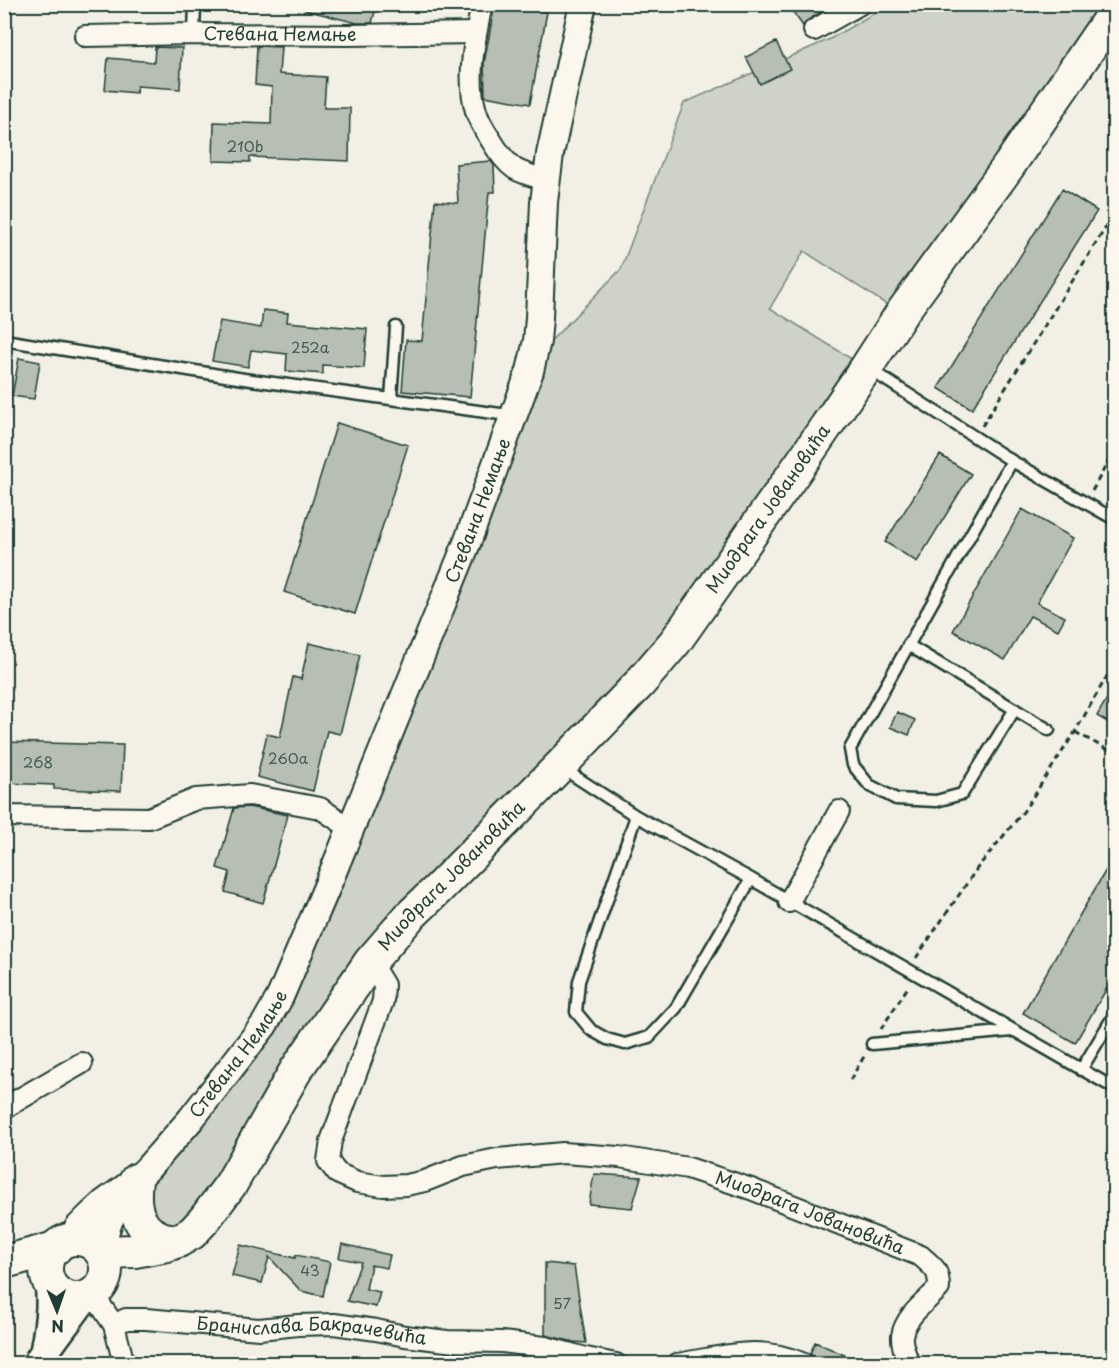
<svg xmlns="http://www.w3.org/2000/svg" width="1119" height="1368" viewBox="0 0 1119 1368" font-family="'Playpen Sans',sans-serif">
	<rect width="100%" height="100%" fill="#f2f0e5"/>
	<filter id="ink" filterUnits="userSpaceOnUse"><feTurbulence type="fractalNoise" baseFrequency=".0167" numOctaves="2"/><feDisplacementMap in="SourceGraphic" scale="12" xChannelSelector="R" yChannelSelector="G"/><feConvolveMatrix kernelMatrix="1 2 1 2 8 2 1 2 1" color-interpolation-filters="sRGB"/></filter>
	<g filter="url(#ink)">
		<path fill="#cfd2c8" stroke="#77887e" stroke-width="1.5" d="M888,5H1114L901,314L804,251L770,308L866,368L750,537L437,890L204,1220L153,1234L148,1168L251,1043L533,359L621,269L684,103L830,39Z"/>
		<path fill="#b7beb3" stroke="#1f3d34" stroke-width="1.5" d="M306,4H377L372,23H357L305,10Z
			M495,4H509L547,12L530,104L485,96L484,63Z
			M787,4H835L808,20L803,26Z
			M776,42L790,69L760,84L746,57Z
			M257,46L281,47L279,74L326,77L324,108H350L349,161L250,157V162L213,161L214,122L271,124L272,87L255,85Z
			M155,47L182,48L180,89L137,86L136,93L105,90L108,58L154,62Z
			M491,161L494,165L495,192H489L470,397L402,391L406,340L422,341L435,201L458,203L456,164Z
			M1062,189L1097,211L972,409L938,388Z
			M263,310L288,313L287,322L367,329L364,368L323,365V374L286,371L287,354L251,350L248,367L212,361L220,321L261,328Z
			M19,358L40,362L34,399L12,396Z
			M337,423L408,445L355,614L284,592Z
			M940,455L971,474L917,562L885,542Z
			M1022,509L1073,538L1037,603L1065,617L1058,630L1030,616L1005,660L953,631Z
			M309,643L360,655L340,734L327,731L313,791L257,777L267,734L280,737L293,677L301,679Z
			M1114,686V726L1097,716Z
			M897,712L915,720L909,735L890,727Z
			M4,742L123,745L121,791L54,789V785L4,783Z
			M249,807L288,815L263,903L225,892L230,872L217,868L234,808Z
			M1114,856V976L1075,1043L1023,1013Z
			M594,1174L641,1177L632,1208L589,1204Z
			M342,1244L390,1255L387,1268L371,1265L366,1289L380,1292L376,1307L347,1301L361,1262L339,1258Z
			M240,1245L295,1258L296,1255L330,1262L323,1296L301,1291L269,1257L262,1283L232,1276Z
			M545,1263L574,1266L586,1343L574,1342L545,1335Z
			M815,1342L865,1364H819L816,1362L814,1357L810,1354Z"/>
		<g fill="none" stroke-linecap="round" stroke-linejoin="round">
			<g stroke="#1f3d34" stroke-width="15">
				<path id="service" d="M194,34L195,4
					M4,340L244,379L515,416
					M869,369L1012,461L1114,519
					M391,399L396,327
					M1012,461L850,749L853,765L869,785L896,799L936,801L962,794L1015,709
					M908,645L1049,730
					M562,768L636,816L751,879L1114,1088
					M636,816L579,981L576,1012L591,1030L607,1039L625,1044L649,1037L676,1008L751,879
					M872,1044L1012,1031
					M1081,1070L1114,1015"/>
			</g>
			<g stroke="#1f3d34" stroke-width="24">
				<g id="minor">
					<path d="M482,4C475,39 466,77 476,111C479,122 485,131 491,140C497,150 505,162 515,169C524,174 536,177 546,180"/>
					<path d="M814,30L860,4"/>
					<path id="s1" d="M85,36L194,34L349,35L476,33"/>
					<path d="M4,816L149,818L196,799L250,795L320,808L350,828"/>
					<path d="M789,902L839,811"/>
					<path id="s2" d="M370,962L384,985L383,1001L331,1141L328,1161L337,1173L357,1182L383,1186L406,1185L425,1181L463,1166L497,1159L563,1153L619,1157L688,1168L751,1189L921,1256C934,1268 939,1269 939,1288C927,1301 905,1316 902,1336C901,1344 906,1356 909,1364"/>
					<path d="M4,1108L82,1063"/>
					<path d="M93,1294L114,1325L124,1364"/>
					<path id="s3" d="M114,1325L126,1319H146L259,1329L298,1325L334,1324L376,1330L405,1336L447,1341L502,1342L527,1345L545,1347L586,1358L616,1364"/>
					<path d="M677,1364C724,1357 757,1343 804,1364"/>
				</g>
			</g>
			<g stroke="#1f3d34" stroke-width="30">
				<g id="tertiary">
					<path id="s4" d="M71,1240L78,1228L92,1214L104,1203L136,1180L148,1168L191,1119L264,1025L280,997L326,889L467,543L530,371L537,341L539,318L544,202L550,154L583,4"/>
					<path d="M99,1250L110,1219L124,1193"/>
				</g>
			</g>
			<g stroke="#1f3d34" stroke-width="33">
				<path id="secondary" d="M45,1349C49,1327 53,1303 49,1281
					M37,1364C50,1341 68,1321 83,1299"/>
			</g>
			<g stroke="#1f3d34" stroke-width="36">
				<g id="primary">
					<path d="M136,1180C133,1202 135,1228 159,1237C165,1240 172,1240 178,1241"/>
					<circle cx="76" cy="1269" r="30"/>
					<path id="s5" d="M101,1252L135,1251L167,1245L178,1241L192,1233L204,1220L231,1184L296,1070L370,962L409,917L437,890L560,766L639,684L675,642L806,456L866,368L901,314L1008,167L1114,12"/>
					<path d="M4,1262L56,1248"/>
				</g>
			</g>
			<path stroke="#1f3d34" stroke-width="3" stroke-dasharray="6 4.5" stroke-linecap="butt" d="M982,426L1111,219L1114,221
				M1092,491L1114,451
				M1075,732L1112,752L1114,748
				M916,958L978,867L1023,812L1075,732L1114,664
				M881,1029L908,987
				M850,1080L865,1055"/>
			<use href="#service" stroke="#fbf7ec" stroke-width="10"/>
			<use href="#minor" stroke="#fbf7ec" stroke-width="20"/>
			<use href="#tertiary" stroke="#fbf7ec" stroke-width="26"/>
			<use href="#secondary" stroke="#fbf7ec" stroke-width="28"/>
			<use href="#primary" stroke="#fbf7ec" stroke-width="32"/>
		</g>
	</g>
	<g text-anchor="middle" stroke-width="6" stroke-linejoin="round" paint-order="stroke">
		<g font-size="15" fill="#455d54">
			<text x="245" y="152">210b</text>
			<text x="310" y="353">252a</text>
			<text x="288" y="764">260a</text>
			<text x="38" y="768">268</text>
			<text x="310" y="1276">43</text>
			<text x="562" y="1309">57</text>
		</g>
		<g font-size="18" fill="#1f3d34" stroke="#fbf7ec">
			<text dy="6" stroke="none"><textPath href="#s1" startOffset="195">Стевана Немање</textPath></text>
			<text dy="6" stroke="none"><textPath href="#s5" startOffset="1024">Миодрага Јовановића</textPath></text>
			<text dy="6" stroke="none"><textPath href="#s4" startOffset="848">Стевана Немање</textPath></text>
			<text dy="6" stroke="none"><textPath href="#s5" startOffset="538">Миодрага Јовановића</textPath></text>
			<text dy="6" stroke="none"><textPath href="#s4" startOffset="252">Стевана Немање</textPath></text>
			<text dy="6" stroke="none"><textPath href="#s2" startOffset="716">Миодрага Јовановића</textPath></text>
			<text dy="6" stroke="none"><textPath href="#s3" startOffset="200">Бранислава Бакрачевића</textPath></text>
		</g>
	</g>
	<rect width="1119" height="1368" fill="none" stroke="#fbf7ec" stroke-width="24"/>
	<rect x="12" y="12" width="1095" height="1344" fill="none" stroke="#1f3d34" stroke-width="2" filter="url(#ink)"/>
	<g transform="translate(57 1311) rotate(178)" stroke="#fbf7ec" stroke-width="4.5" paint-order="stroke">
	<path d="M0-4.5L10 22L0 15L-10 22Z" fill="#1f3d34"/>
	<text y="-9" font-size="16" font-weight="bold" text-anchor="middle" fill="#1f3d34">N</text>
	</g>
</svg>
